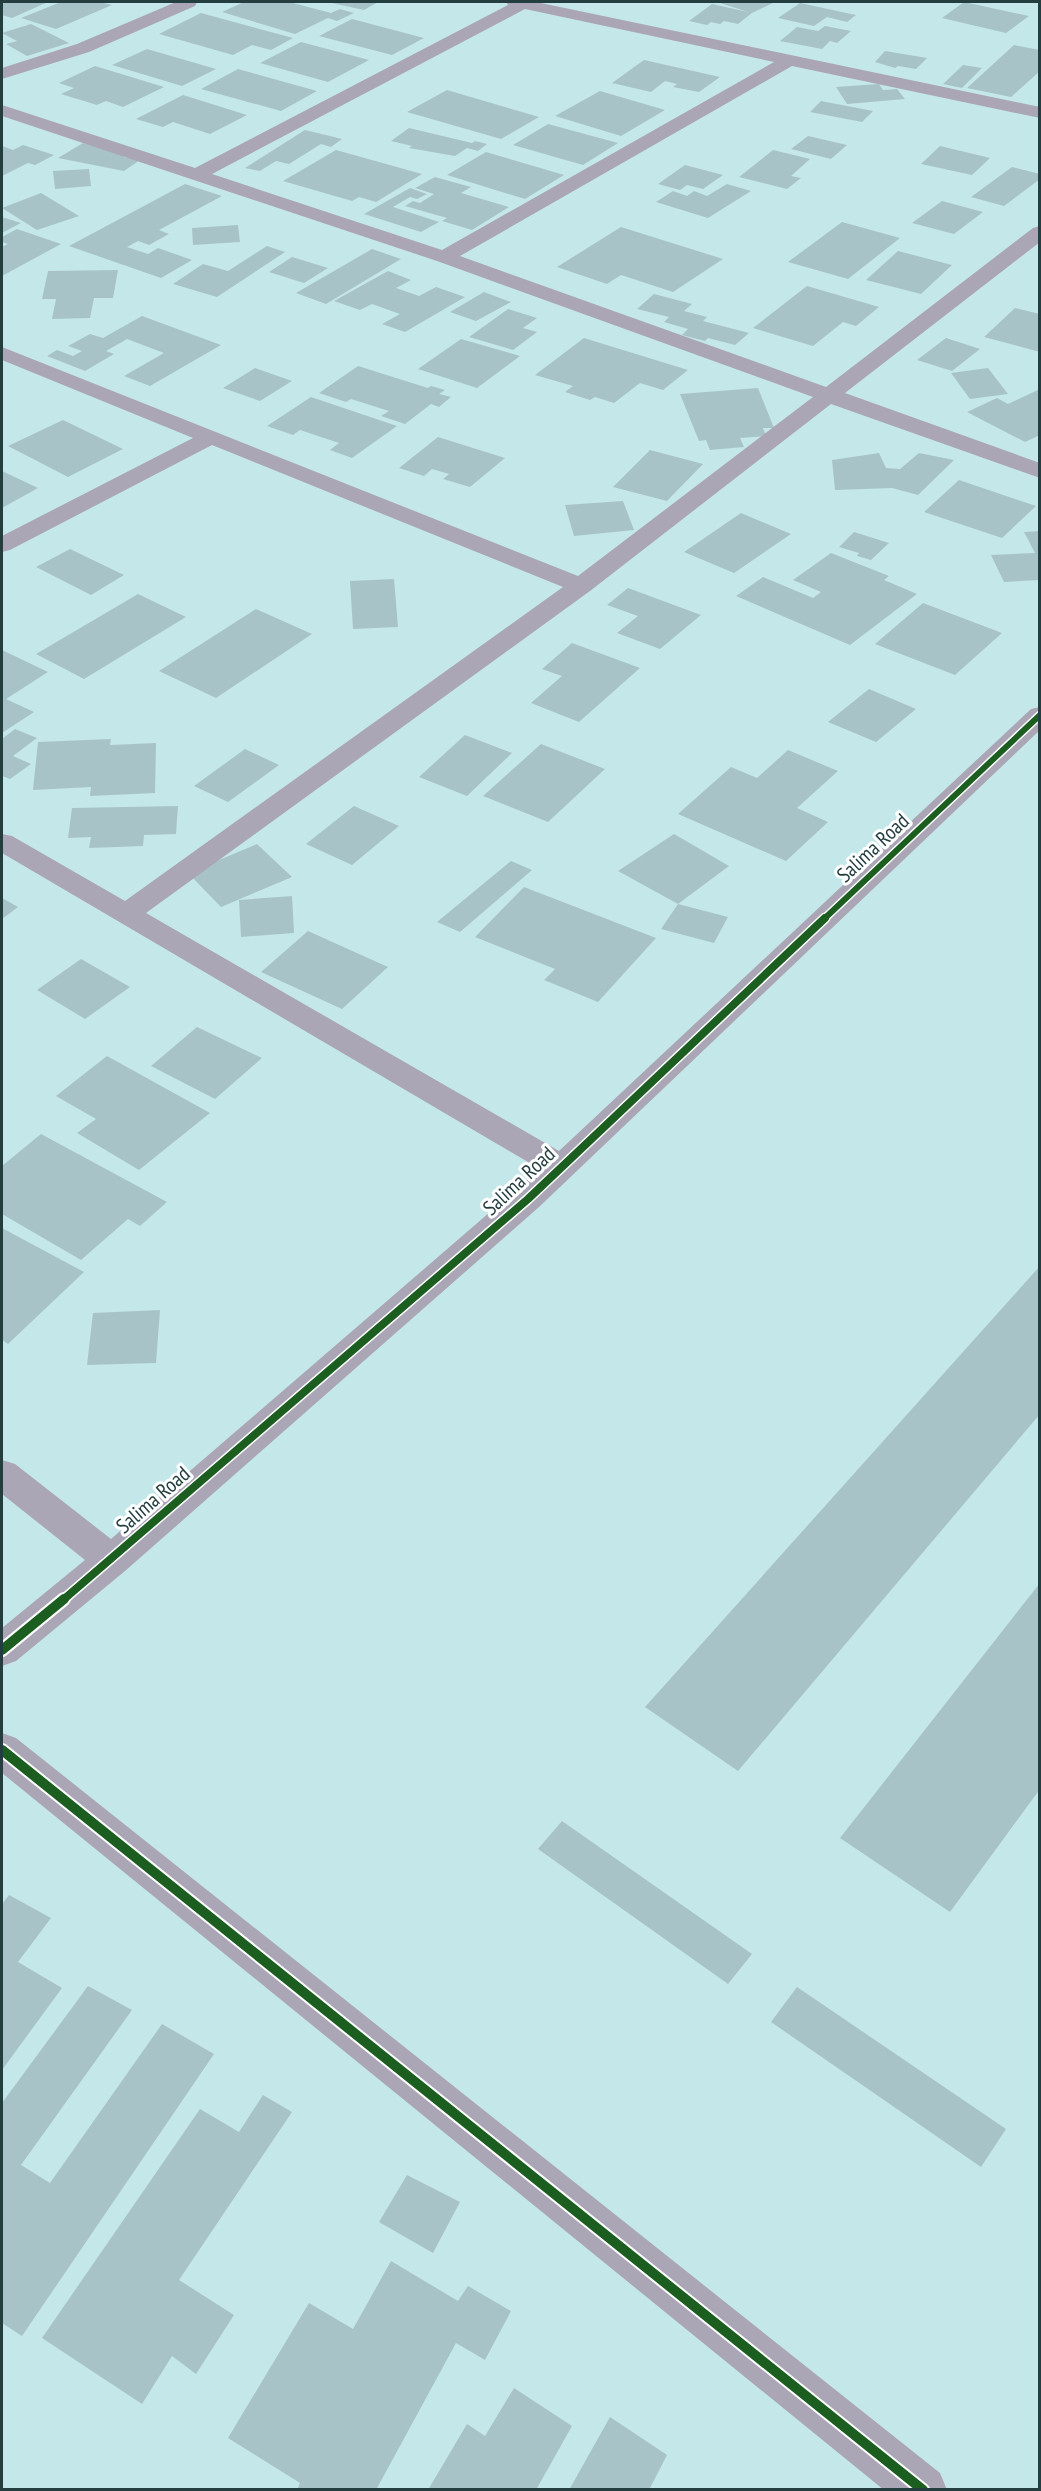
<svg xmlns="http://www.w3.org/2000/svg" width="1041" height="2491" viewBox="0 0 1041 2491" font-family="'PT Sans Narrow',sans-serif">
	<rect width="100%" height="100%" fill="#c4e7ea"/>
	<path fill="#a8c3c8" d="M2,2H48L12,18L2,15Z
		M61,2H100L112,5L56,29L21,18Z
		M244,2H289L331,13L340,9L354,13L337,21L328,18L295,34L222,12Z
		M327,2H378L364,10Z
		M717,2H775L752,13L738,24L724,21L720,24L711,22L707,25L689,21L712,4L748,12Z
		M964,2L1029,16L1006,33L942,18Z
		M800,3L856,15L847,22L827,17L814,26L778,18Z
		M201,13L293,38L271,50L252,45L233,55L159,34Z
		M352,19L424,38L392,55L319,36Z
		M31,24L69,43L27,56L6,44L17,41L2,33Z
		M825,26L851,31L837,43L830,41L822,49L780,41L797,27L818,31Z
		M301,42L369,60L328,82L260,63Z
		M1014,45L1040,50V71L1011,97L967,88Z
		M147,49L216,69L182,86L112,65Z
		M885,51L927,58L916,69L898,66L895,68L875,62Z
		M644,60L720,77L699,92L673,87L677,84L665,81L651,92L612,83Z
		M963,65L982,68L962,88L943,84Z
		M95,66L164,87L123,107L106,101L97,105L61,94L74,88L59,83Z
		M238,69L317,91L281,111L201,89Z
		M879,84L883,90L897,89L905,99L847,104L836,87Z
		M447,90L539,117L501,139L407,112Z
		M600,91L665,110L621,136L555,116Z
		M183,95L247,115L210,134L173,122L163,127L136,119Z
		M821,101L873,111L862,122L810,112Z
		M548,124L618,143L583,165L513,145Z
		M409,128L472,143L475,141L487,144L478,151L467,148L455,156L409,148L412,146L391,141Z
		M305,130L342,139L331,147L321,144L289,164L276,161L260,171L245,168Z
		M808,136L847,145L831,159L791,149Z
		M83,143L129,153L123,157L140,160L124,171L58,158Z
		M23,145L54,155L35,165L28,163L2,176V146L13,150Z
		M940,146L990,158L972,175L921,164Z
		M336,150L422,174L376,202L359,197L352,201L283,181Z
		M773,150L810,159L791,176L801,178L787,189L739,177Z
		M486,152L564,175L525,199L447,175Z
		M685,165L723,175L703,189L687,185L680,190L658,184Z
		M1012,167L1040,174V179L1004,206L971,197Z
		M89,169L91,186L55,189L53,171Z
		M435,177L471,187L461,193L509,207L472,230L442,221L447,218L405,206L413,201L420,203L434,194L415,188Z
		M185,184L222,196L159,230L169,234L149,245L138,241L127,247L148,254L158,248L192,260L161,278L69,246Z
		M727,184L751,191L708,218L656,202L673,191L687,196L694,191L707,196Z
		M410,188L427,194L417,199L410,197L393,207L439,222L421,232L364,214Z
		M41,193L79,216L37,230L2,208Z
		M942,201L983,212L954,234L912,223Z
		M2,217L21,223L2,233Z
		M842,222L900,238L848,279L788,262Z
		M238,225L240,242L193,245L192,228Z
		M621,227L723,259L673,292L621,275L607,284L557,267Z
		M17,229L61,244L2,276V247L8,244L2,242V237Z
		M267,246L285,252L217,297L173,284L203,264L228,271Z
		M372,249L401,259L326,304L296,293Z
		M898,251L952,265L921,294L866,280Z
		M292,257L328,268L304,283L269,272Z
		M118,270L113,298H94L90,318L52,319L56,299H42L48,271Z
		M388,271L411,280L396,288L419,296L436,287L465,297L405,332L382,324L400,314L372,304L360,310L334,301Z
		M807,286L879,307L856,326L843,322L813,346L753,328Z
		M484,292L511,302L476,321L450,312Z
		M654,294L692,304L684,311L707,317L703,321L749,333L735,345L708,338L705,341L682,335L688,329L664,322L669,317L637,309Z
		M1015,308L1040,314V352L984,337Z
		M508,309L537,318L523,328L537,332L513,350L469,337Z
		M142,316L221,345L150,386L124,376L164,353L127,339L106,351L114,354L85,371L47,356L57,350L73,356L82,351L68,346L90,334L103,338Z
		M584,338L688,370L663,390L640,383L614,403L595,397L590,400L565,392L573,386L535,375Z
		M946,338L980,349L952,371L917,360Z
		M461,339L520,356L477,388L418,369Z
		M358,366L428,388L431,386L445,390L439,394L451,397L439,407L431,404L405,424L381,416L389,411L351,399L346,402L319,393Z
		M255,368L292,381L260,401L223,388Z
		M988,368L1008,394L970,399L951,373Z
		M758,388L774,428H763L766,436L740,438L744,447L710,450L706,440L699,441L680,394Z
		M1040,389V435L1025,442L967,412L997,398L1008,404Z
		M311,397L397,426L352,458L330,450L339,443L300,430L293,435L267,426Z
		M63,420L123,449L68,477L8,446Z
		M438,437L505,458L470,487L443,479L449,474L432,469L424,476L399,468Z
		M650,450L703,464L667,501L613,487Z
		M879,453L886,468L900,469L919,453L954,460L918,495L892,488L835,490L832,460Z
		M2,471L38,488L2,508Z
		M959,480L1036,506L1002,538L924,512Z
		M623,501L634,530L574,536L565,505Z
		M741,513L791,534L734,573L684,552Z
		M1040,531V580L1004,582L991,555L1035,553L1024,532Z
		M854,532L889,543L871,560L857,556L859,553L839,547Z
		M70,549L124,575L91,595L36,567Z
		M831,553L889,576L884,580L917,594L850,645L736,596L763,577L813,598L821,592L793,580Z
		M394,579L398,627L353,629L350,581Z
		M628,588L701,615L660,649L617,633L638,616L607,605Z
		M138,594L186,617L84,679L36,654Z
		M923,603L1002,633L955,675L875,644Z
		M256,609L312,634L216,698L159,671Z
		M572,643L640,668L579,722L531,703L562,676L542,669Z
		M2,650L48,672L6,699L34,712L2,733Z
		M869,689L916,709L876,742L828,722Z
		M15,729L37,738L13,756L31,764L10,779L2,776V739Z
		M465,735L512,753L467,796L419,777Z
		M111,739L110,745L156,743L155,793L90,796L91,787L33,790L38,742Z
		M541,744L605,769L548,822L483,796Z
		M245,749L279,765L228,802L194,786Z
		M788,750L838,771L797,808L828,822L786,861L678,814L731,767L757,778Z
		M178,806L176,834L144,835L143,846L89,848L91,837L68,838L72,808Z
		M354,806L399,826L352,865L306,844Z
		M674,834L729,866L678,904L728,917L714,943L661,929L678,904L618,871Z
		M257,844L292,877L221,907L188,873Z
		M511,861L532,870L460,932L437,922Z
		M524,887L656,938L598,1002L544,980L555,969L475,937Z
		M292,896L294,933L241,937L239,900Z
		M2,898L18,907L2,919Z
		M308,931L388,967L342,1009L261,972Z
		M81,959L130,987L85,1019L37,990Z
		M197,1027L262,1058L215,1099L151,1066Z
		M107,1056L210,1113L139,1170L77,1133L96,1119L56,1096Z
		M41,1134L167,1202L140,1226L128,1219L81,1260L2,1214V1166Z
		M2,1228L84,1272L8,1344L2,1340Z
		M1040,1266V1414L738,1771L645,1707Z
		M160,1310L156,1363L87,1365L93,1313Z
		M1040,1583V1789L950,1912L840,1838Z
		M562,1821L752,1954L728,1984L538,1849Z
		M9,1895L51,1918L18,1962L62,1988L2,2070V1904Z
		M88,1986L132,2010L21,2165L50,2183L162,2024L214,2054L22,2336L2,2323V2103Z
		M797,1987L1006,2129L981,2167L771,2022Z
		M263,2095L292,2112L179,2280L234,2315L196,2374L172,2356L142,2404L42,2338L200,2109L239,2132Z
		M407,2175L460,2202L433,2253L379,2222Z
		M391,2261L458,2301L468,2286L511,2311L485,2360L456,2343L376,2490H297L300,2483L228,2438L309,2303L353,2329Z
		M514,2388L572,2426L536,2490H428L467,2424L485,2436Z
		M610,2417L667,2455L649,2490H569Z"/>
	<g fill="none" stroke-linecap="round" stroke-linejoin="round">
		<path fill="#aaa6b6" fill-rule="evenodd" d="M176,2H197L195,6L89,52L2,79V68L77,44Z
			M506,2H536L1040,107V118L792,66L460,256L826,387L1033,228L1040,226V242L845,393L1040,463V478L831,404L590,591L146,913L559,1151L1031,709L1040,707V730L539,1207L125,1571L16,1661L2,1666V1628L85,1560L2,1494V1460L15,1464L111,1539L540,1169L2,853V834L12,836L125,901L563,587L212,445L10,550L2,552V536L193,438L2,360V347L578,576L813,397L437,261L2,116V105L195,168L508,5ZM525,9L774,62L442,250L212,174Z
			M2,1733L16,1738L940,2473L947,2490H884L2,1773Z"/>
		<g stroke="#fff" stroke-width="9">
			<path id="cycleway-far2" d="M824,919L1040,715"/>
		</g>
		<g stroke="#fff" stroke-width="11">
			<path id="cycleway-far1" d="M63,1600L528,1199L825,918"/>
		</g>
		<g stroke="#fff" stroke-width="14">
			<path id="cycleway" d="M2,1650L64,1599
				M2,1750L923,2490"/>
		</g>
		<use href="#cycleway-far2" stroke="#1b5e20" stroke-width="6"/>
		<use href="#cycleway-far1" stroke="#1b5e20" stroke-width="8"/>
		<use href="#cycleway" stroke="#1b5e20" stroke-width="10"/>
	</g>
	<g text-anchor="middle" stroke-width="6" stroke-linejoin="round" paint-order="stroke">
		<g font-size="21" fill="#243e40" stroke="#fff">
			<text transform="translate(873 848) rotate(-43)" y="7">Salima Road</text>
			<text transform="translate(519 1181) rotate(-43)" y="7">Salima Road</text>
			<text transform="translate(153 1500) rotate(-41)" y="7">Salima Road</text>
		</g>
	</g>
	<rect width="1041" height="2491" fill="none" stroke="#243e40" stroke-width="6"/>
</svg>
